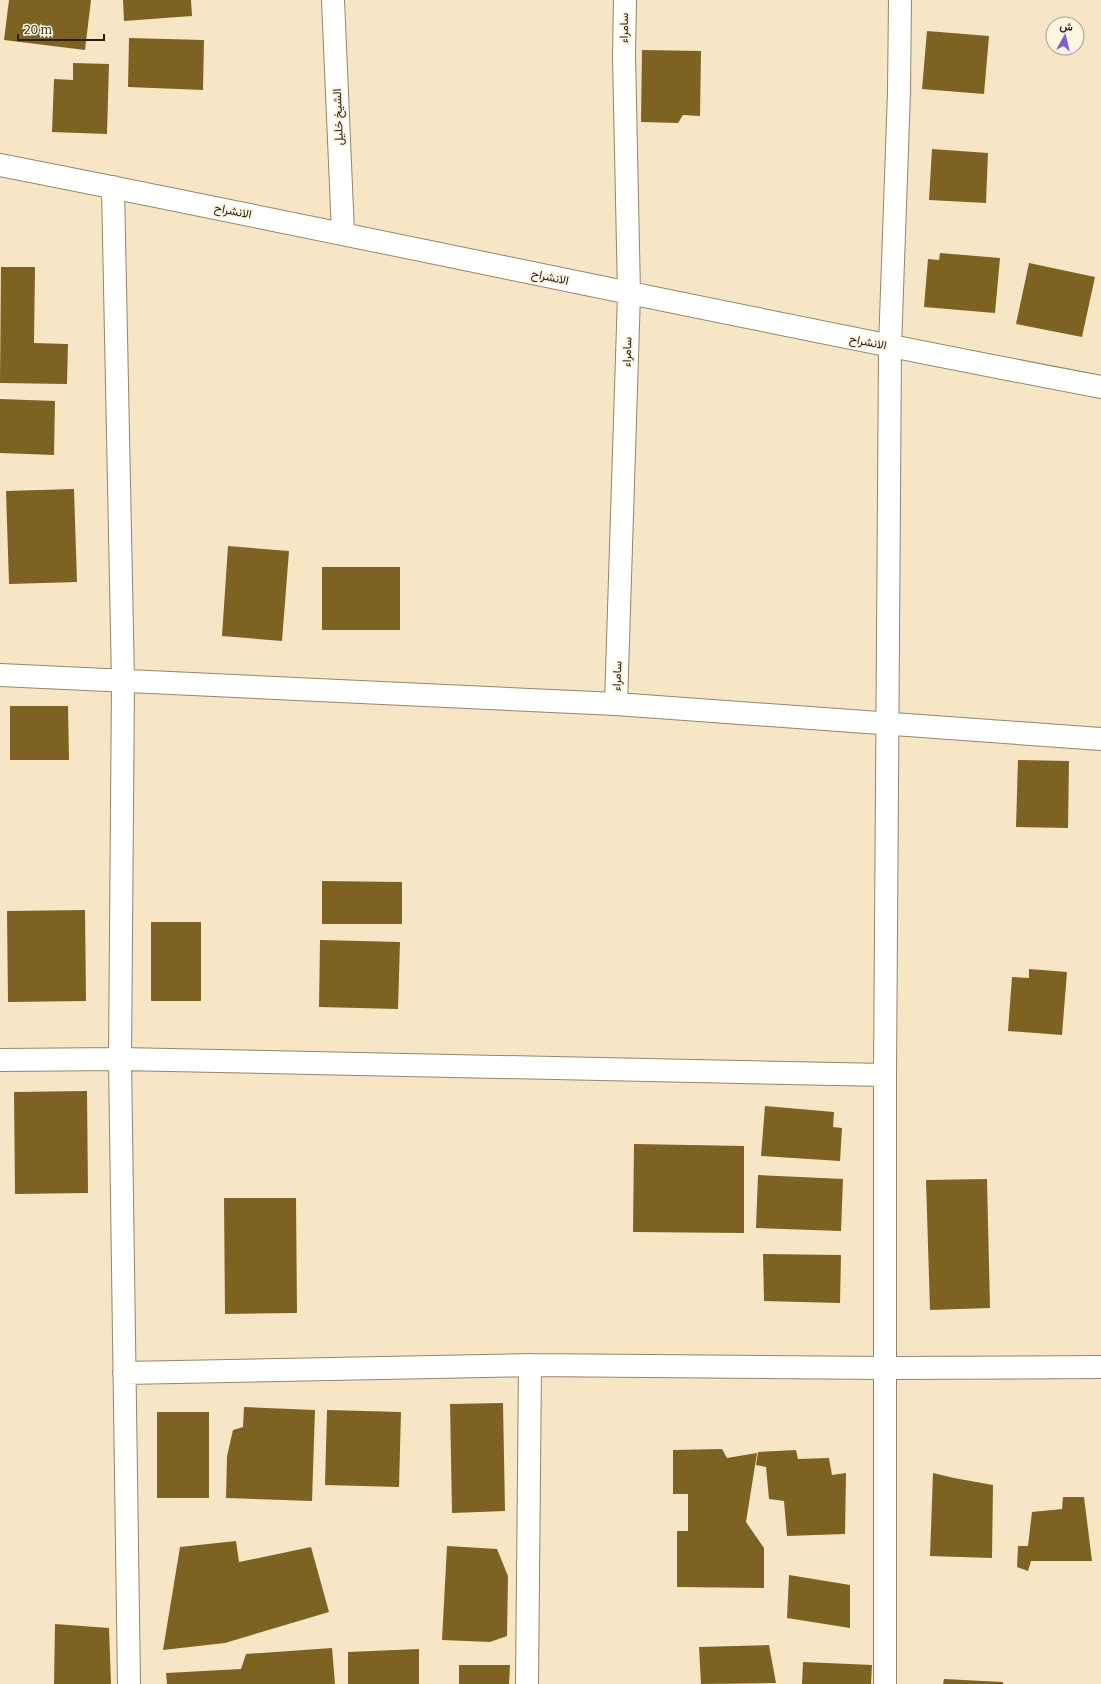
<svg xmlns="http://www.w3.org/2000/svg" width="1101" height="1684" viewBox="0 0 1101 1684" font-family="Bitter,Vazirmatn,serif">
	<rect width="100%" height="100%" fill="#f6e6c6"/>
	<path fill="#7d6222" d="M9,0H91L85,50L4,40Z
		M123,0H191L192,16L124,21Z
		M927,31L989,36L984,94L922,89Z
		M129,38L204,40L203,90L128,87Z
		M642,50L701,51L700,116L683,115L678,123L641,122Z
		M73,63L109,64L107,134L52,132L54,79L73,80Z
		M932,149L988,153L986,203L929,200Z
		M940,253L1000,258L995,313L924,307L928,259L939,260Z
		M1029,263L1095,277L1082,337L1016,324Z
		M1,267H35L34,343L68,344L67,384L0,383Z
		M0,399L55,401L54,455L0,453Z
		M74,489L77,582L9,584L6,491Z
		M228,546L289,551L282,641L222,636Z
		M322,567H400V630H322Z
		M10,706H68L69,760H10Z
		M1018,760L1069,761L1068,828L1016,827Z
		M322,881L402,882V924H322Z
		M85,910L86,1001L8,1002L7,911Z
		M151,922H201V1001H151Z
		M320,940L400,942L398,1009L319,1007Z
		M1029,969L1067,972L1062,1035L1008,1031L1012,977L1029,978Z
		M87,1091L88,1193L15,1194L14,1092Z
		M765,1106L834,1112L833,1127L842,1128L840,1161L761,1156Z
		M634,1144L744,1146V1233L633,1232Z
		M758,1175L843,1179L841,1231L756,1228Z
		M987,1179L990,1308L930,1310L926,1180Z
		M224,1198H296L297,1313L225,1314Z
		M763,1254L841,1255L840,1303L764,1301Z
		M503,1403L505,1511L452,1513L450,1404Z
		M244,1407L315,1410L312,1501L226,1498L227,1456L233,1430L243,1427Z
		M327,1410L401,1412L399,1487L325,1485Z
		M157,1412H209V1498H157Z
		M722,1449L727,1458L757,1453L746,1522L764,1548V1588L677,1587V1531H688V1494H673V1450Z
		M796,1450L798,1459L829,1458L832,1475L846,1473L845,1534L787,1536L784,1501L769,1499L766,1467L756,1465L758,1452Z
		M933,1473L954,1478L993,1485L992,1558L930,1556Z
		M1063,1497H1084L1092,1561H1031L1028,1571L1017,1567L1018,1546H1028L1032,1512L1062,1509Z
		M236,1541L239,1562L311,1547L329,1612L225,1643L163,1650L180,1547Z
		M447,1546L497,1549L508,1576L507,1636L490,1642L442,1640Z
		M789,1575L850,1585V1628L787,1618Z
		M55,1624L109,1628L111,1684H54Z
		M769,1645L776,1683L701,1684L699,1647Z
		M332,1648L335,1684H167L166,1673L241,1669L246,1654Z
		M419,1649V1684H348V1652Z
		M803,1662L872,1665L871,1684H802Z
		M459,1665H510L509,1684H459Z
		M944,1679L1003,1682V1684H943Z"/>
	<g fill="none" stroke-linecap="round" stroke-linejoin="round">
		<g stroke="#948668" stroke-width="24">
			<path id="minor" d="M333,0L343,233
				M0,165C368,237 733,317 1101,387
				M113,187L123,681L120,1059L129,1684
				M0,675L616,704L1101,739
				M616,704L629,294L624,55L625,0
				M0,1060L120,1059L885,1075
				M124,1373L530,1365L886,1368L1101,1367
				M527,1684L530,1365
				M885,1684V1075L890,347L899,92L900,0"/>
		</g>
		<use href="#minor" stroke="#fff" stroke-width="22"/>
	</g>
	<g text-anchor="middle" stroke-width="4" stroke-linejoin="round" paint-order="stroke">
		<g font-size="12" fill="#252013" stroke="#fdf4e1">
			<text transform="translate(624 28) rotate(-89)" y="4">سامراء</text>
			<text transform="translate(338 117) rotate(-92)" y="4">الشيخ خليل</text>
			<text transform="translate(233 211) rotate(11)" y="4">الانشراح</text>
			<text transform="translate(550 277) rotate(12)" y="4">الانشراح</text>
			<text transform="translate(868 342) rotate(11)" y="4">الانشراح</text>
			<text transform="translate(627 352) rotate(-88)" y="4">سامراء</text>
			<text transform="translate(617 676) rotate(-88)" y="4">سامراء</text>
		</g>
	</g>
	<g transform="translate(1065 36) rotate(8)"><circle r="19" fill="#fdf4e1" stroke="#a79f8f"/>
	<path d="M0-3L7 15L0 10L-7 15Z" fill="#7a5ed8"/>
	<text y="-6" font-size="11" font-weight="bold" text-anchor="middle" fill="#252013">ش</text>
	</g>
	<path d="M18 34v6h86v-6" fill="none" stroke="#252013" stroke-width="2"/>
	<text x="24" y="34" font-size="12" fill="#252013" stroke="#fdf4e1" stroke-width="3" paint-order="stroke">20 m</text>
</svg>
